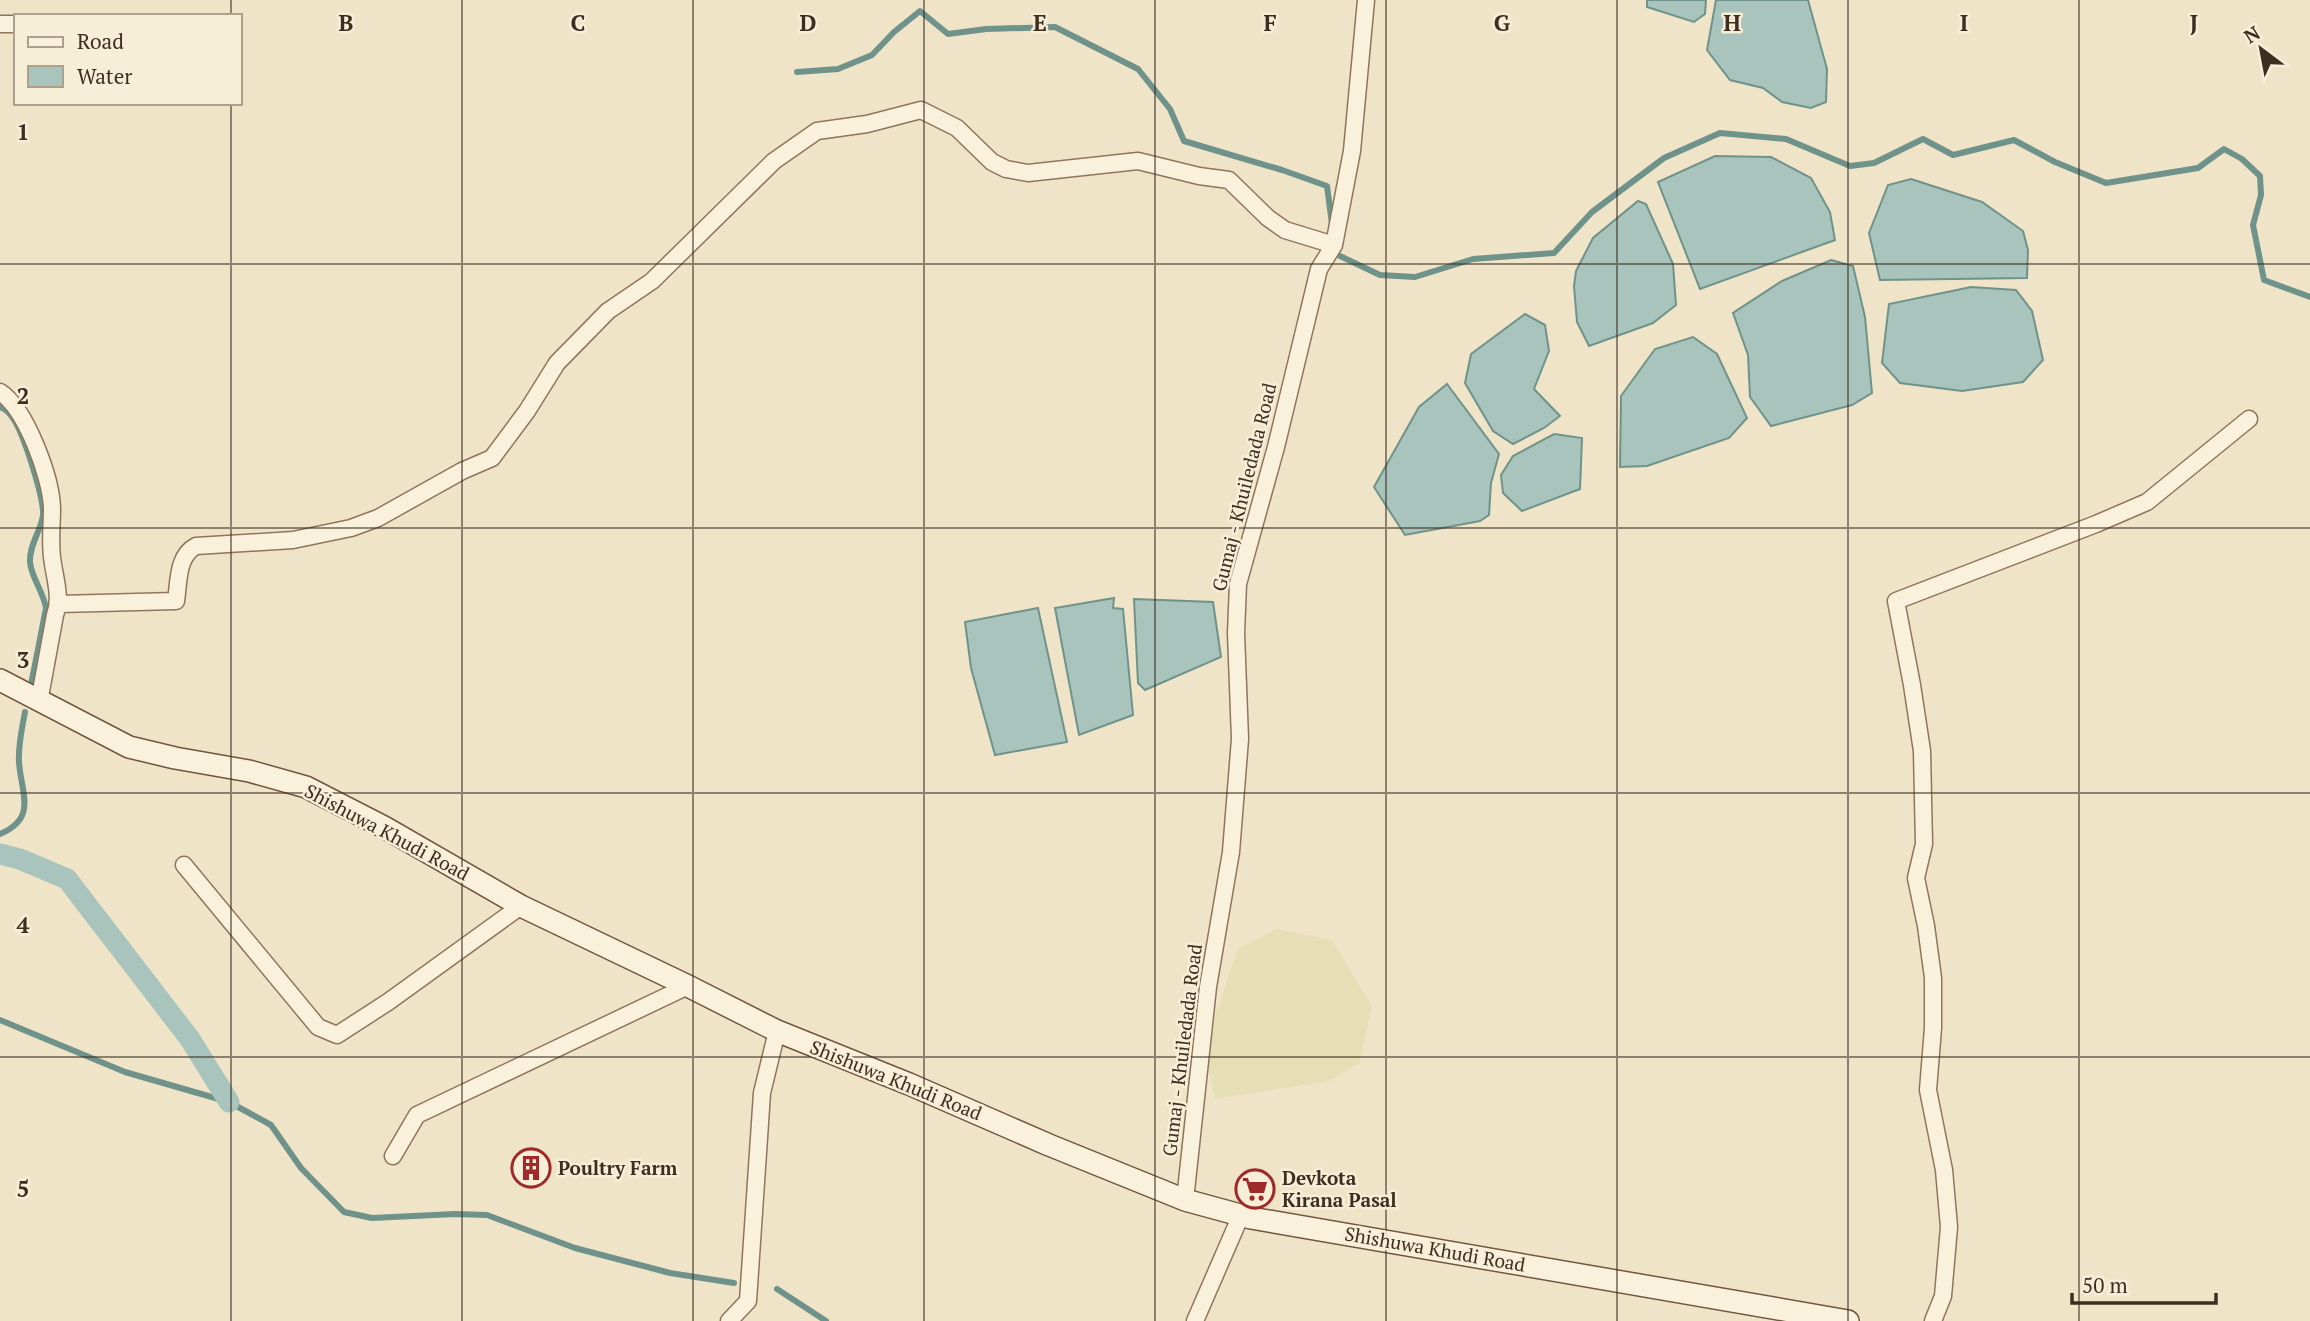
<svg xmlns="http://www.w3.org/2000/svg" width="2310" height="1321" viewBox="0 0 2310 1321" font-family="'PT Serif',serif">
	<rect width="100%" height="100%" fill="#f0e4c8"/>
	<path fill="#e6deb5" d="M1276,929L1332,940L1372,1006L1359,1063L1329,1081L1215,1099L1206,1054L1216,1013L1238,949Z"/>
	<path fill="#a9c4bc" stroke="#6f938a" stroke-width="2" d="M1647,0H1706L1705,14L1694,22L1647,7Z
		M1716,0H1808L1827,69L1826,102L1811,108L1782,102L1763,88L1730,80L1707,50Z
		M1715,156L1771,157L1811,178L1830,212L1835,240L1700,289L1658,182Z
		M1911,179L1982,202L2023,231L2028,250L2027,278L1880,280L1869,233L1888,185Z
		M1638,201L1646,204L1673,264L1676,305L1653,323L1589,346L1577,322L1574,286L1576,271L1593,238Z
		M1831,260L1853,266L1865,317L1872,393L1852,405L1771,426L1750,397L1748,355L1733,313L1782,281Z
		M1971,287L2016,290L2032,311L2043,360L2023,382L1962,391L1900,383L1882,363L1889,304Z
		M1525,314L1545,325L1549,351L1534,389L1560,416L1544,428L1513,444L1493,431L1465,383L1471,354Z
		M1693,337L1717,354L1747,418L1729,438L1647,466L1620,467L1621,396L1655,349Z
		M1447,384L1499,454L1491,483L1489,515L1480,521L1405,535L1374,487L1419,407Z
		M1554,434L1582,438L1580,489L1522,511L1503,493L1501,475L1513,456Z
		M1114,598L1113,608L1123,609L1133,715L1079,735L1055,608Z
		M1134,599L1213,602L1221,657L1145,690L1138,683Z
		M1038,608L1067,742L995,755L971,668L965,622Z"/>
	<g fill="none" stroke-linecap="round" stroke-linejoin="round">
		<path stroke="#6f938a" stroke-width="6" d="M797,72L838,69L872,55L894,32L920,11L948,34L986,29L1055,27L1138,69L1170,109L1184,141L1282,170L1327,186L1332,224
			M1340,256L1380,275L1415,277L1473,259L1554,253L1592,212L1664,158L1720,133L1786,139L1850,166L1874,163L1923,139L1953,155L2014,140L2055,162L2106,183L2198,168L2224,149L2242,159L2260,176L2261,195L2253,225L2264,280L2310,297
			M0,407C5,409 9,412 12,417C23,431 44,498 43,515C41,531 29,545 30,562C31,577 43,591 46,608L30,690
			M0,834C38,818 21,793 19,762C18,745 22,728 25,712
			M0,1020L125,1072L229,1102L271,1125L301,1168L344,1212L372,1218L455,1214L487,1215L575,1248L670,1273L734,1283
			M777,1289L826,1321"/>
		<path stroke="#a9c4bc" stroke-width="21" d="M0,854L20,859L67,879L190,1039L229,1102"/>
		<g stroke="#8d765c" stroke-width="19">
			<path id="minor" d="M0,24H16
				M0,392C26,409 51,477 52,508C52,524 50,540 52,557C54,576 62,597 55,615L39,702
				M59,604L176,601C179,581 177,556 196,546L293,540L351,528L378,518L462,471L492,458L527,411L557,363L608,311L652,281L774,161L817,131L867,124L921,110L957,128L992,162L1006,169L1028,173L1138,161L1199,176L1229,180L1268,218L1285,230L1334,245
				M184,865L318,1027L337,1035L388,1002L521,906
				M393,1156L417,1115L688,986
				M1185,1200L1208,987L1231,852L1240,739L1236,633L1238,584L1276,447L1319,269L1334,245L1352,151L1366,0
				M729,1321L748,1301L762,1093L777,1031
				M1195,1321L1241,1215
				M1933,1321L1943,1296L1949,1227L1944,1170L1928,1090L1933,1028V978L1926,926L1916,878L1924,844L1922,751L1912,685L1896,601L2096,524L2147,502L2249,419"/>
		</g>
		<g stroke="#6f573f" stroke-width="24">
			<path id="secondary" d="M0,680L129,747L175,758L249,771L306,787L384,827L521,906L688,986L777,1031L909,1084L1049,1145L1185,1200L1251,1218L1848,1321"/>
		</g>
		<use href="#minor" stroke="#faf1dc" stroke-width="16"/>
		<use href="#secondary" stroke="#faf1dc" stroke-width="21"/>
	</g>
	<path fill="none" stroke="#3d2e20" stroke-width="2" stroke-opacity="0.55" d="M231,0V16M462,0V1321M693,0V1321M924,0V1321M1155,0V1321M1386,0V1321M1617,0V1321M1848,0V1321M2079,0V1321M231,103V1321M0,264H2310M0,528H2310M0,793H2310M0,1057H2310"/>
	<defs>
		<g id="building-ring" transform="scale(2.0125)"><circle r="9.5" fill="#f7eed8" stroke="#9e2a2b" stroke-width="1.5"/><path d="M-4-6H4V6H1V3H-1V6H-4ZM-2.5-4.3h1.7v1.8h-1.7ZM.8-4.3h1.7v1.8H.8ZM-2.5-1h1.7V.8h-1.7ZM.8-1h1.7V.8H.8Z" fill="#9e2a2b"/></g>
		<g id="supermarket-ring" transform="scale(2.0125)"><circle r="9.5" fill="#f7eed8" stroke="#9e2a2b" stroke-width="1.5"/><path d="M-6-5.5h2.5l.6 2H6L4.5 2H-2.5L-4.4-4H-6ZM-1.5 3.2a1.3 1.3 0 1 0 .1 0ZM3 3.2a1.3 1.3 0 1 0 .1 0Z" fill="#9e2a2b"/></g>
	</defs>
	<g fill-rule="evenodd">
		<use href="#building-ring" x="531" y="1168"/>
		<use href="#supermarket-ring" x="1255" y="1189"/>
	</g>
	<g text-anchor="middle" stroke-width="5" stroke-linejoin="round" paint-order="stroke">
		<g font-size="19" fill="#3d2e20" stroke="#f7eed8">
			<text transform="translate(1244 487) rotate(-76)" y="7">Gumaj - Khuiledada Road</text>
			<text transform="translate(387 832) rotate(28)" y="7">Shishuwa Khudi Road</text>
			<text transform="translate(1182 1050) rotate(-83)" y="7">Gumaj - Khuiledada Road</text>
			<text transform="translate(896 1080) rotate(22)" y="7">Shishuwa Khudi Road</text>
			<text transform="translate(1435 1249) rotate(10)" y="7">Shishuwa Khudi Road</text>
		</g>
		<g font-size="19" font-weight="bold" fill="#3d2e20" stroke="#f7eed8" text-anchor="start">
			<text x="558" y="1175">Poultry Farm</text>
			<text x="1282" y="1185">Devkota<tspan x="1282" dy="22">Kirana Pasal</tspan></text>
		</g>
	</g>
	<g font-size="23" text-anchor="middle" font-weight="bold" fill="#3d2e20" stroke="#f7eed8" stroke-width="5" stroke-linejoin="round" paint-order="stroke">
		<text x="346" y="31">B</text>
		<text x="578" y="31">C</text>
		<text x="808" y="31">D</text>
		<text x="1040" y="31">E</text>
		<text x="1270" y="31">F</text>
		<text x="1502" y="31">G</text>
		<text x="1732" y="31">H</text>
		<text x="1964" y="31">I</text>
		<text x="2194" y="31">J</text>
		<text x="23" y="140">1</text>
		<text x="23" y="404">2</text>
		<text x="23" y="668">3</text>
		<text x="23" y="933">4</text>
		<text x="23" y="1197">5</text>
	</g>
	<rect x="14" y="14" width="228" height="91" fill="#f7eed8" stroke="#ada18e" stroke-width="2"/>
	<rect x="28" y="37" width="35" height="10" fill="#faf1dc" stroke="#ada18e" stroke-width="2"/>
	<text x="77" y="49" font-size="21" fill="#3d2e20">Road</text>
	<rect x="28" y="66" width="35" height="21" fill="#a9c4bc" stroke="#ada18e" stroke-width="2"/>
	<text x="77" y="84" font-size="21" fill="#3d2e20">Water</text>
	<g transform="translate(2261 49) rotate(328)" stroke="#f7eed8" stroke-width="5" paint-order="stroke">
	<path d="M0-5L12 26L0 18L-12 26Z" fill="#3d2e20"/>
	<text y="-10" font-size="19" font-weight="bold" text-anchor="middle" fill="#3d2e20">N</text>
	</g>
	<path d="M2072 1293v10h144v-10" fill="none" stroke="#3d2e20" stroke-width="3.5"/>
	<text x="2082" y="1293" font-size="21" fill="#3d2e20" stroke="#f7eed8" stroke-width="5" paint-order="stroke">50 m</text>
</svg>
